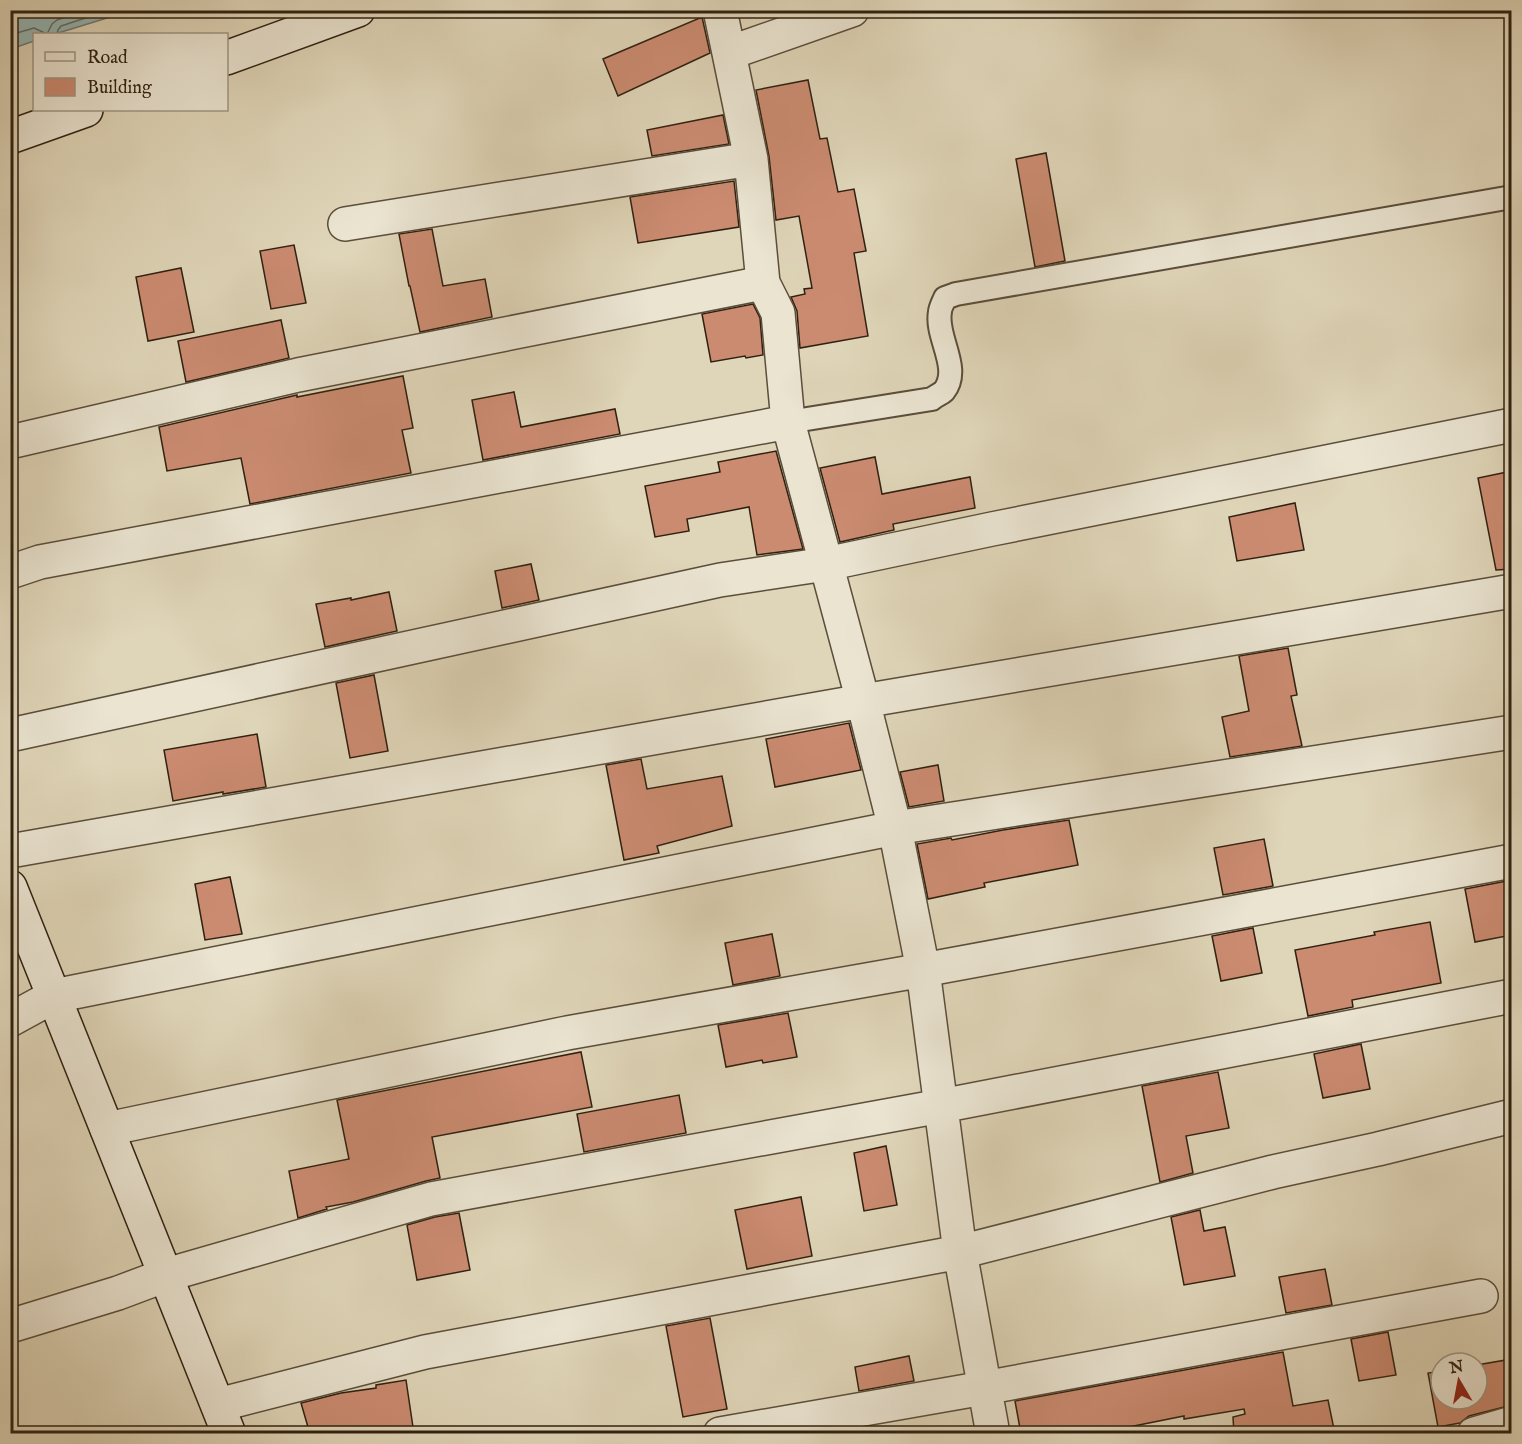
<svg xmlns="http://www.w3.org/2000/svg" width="1522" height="1444" viewBox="0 0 1522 1444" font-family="'IM FELL English',serif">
	<rect width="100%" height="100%" fill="#dfd5b8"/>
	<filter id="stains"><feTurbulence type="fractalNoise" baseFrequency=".00333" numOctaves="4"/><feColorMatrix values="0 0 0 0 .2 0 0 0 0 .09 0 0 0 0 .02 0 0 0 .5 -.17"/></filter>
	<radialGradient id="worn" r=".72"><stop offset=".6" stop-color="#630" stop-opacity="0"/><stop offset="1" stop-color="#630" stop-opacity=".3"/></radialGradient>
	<path fill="#95b7b6" stroke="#6c7b74" stroke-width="1.5" d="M11,10H130V11L55,34H34V41L11,49Z"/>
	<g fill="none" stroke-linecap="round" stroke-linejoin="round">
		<path stroke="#626c64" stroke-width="1.5" d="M57,34L58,30L61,26L110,10
			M10,35L34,28L47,34L52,24L57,20L85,10"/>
	</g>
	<path fill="#cb8b71" stroke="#2f2111" stroke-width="1.5" d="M702,17L710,53L618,96L603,59Z
		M808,80L820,139L827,138L838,192L854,189L866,251L854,253L868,336L800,348L797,311L791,297L805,294L804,289L812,288L799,216L776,220L769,156L756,90Z
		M723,115L729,144L652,156L647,130Z
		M1046,153L1065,261L1035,267L1016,159Z
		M734,181L739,227L638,243L630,197Z
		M432,229L443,286L485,279L492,317L420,332L410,286H409L399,234Z
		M294,245L306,303L271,309L260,251Z
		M181,268L194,332L148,341L136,277Z
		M753,304L760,318L763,355L746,358L745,356L711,362L702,314Z
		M281,320L289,358L186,382L178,341Z
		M403,376L413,428L402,430L411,473L250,504L241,458L167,471L159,427L297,395V397Z
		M514,392L521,427L615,409L620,434L483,460L472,400Z
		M776,451L803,549L757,555L749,507L687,519L689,531L655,537L645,486L720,472L718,462Z
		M875,457L882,494L970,477L975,508L893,524L894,530L840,542L820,468Z
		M1512,471V569L1496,570L1478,478Z
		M1295,503L1304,550L1237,561L1229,517Z
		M531,564L539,600L502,608L495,571Z
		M389,592L397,631L325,647L316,604L351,598V600Z
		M1288,648L1297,695L1291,696L1302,746L1230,757L1222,717L1249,711L1239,656Z
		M374,675L388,751L350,758L336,683Z
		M849,723L861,770L775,787L766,739Z
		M257,734L266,787L223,794V792L173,801L164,750Z
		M641,759L647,789L722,776L732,826L657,846L659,853L624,860L606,765Z
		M938,765L944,801L909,807L900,772Z
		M1069,820L1078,865L984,883L985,887L928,899L917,844L951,838L952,840L1003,830Z
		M1264,839L1273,886L1223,895L1214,848Z
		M230,877L242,934L205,940L195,884Z
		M1512,880V935L1475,942L1465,889Z
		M1430,922L1441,983L1352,1000L1353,1007L1308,1016L1295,950L1375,935L1374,932Z
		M1253,928L1262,973L1221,981L1212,936Z
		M772,934L780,976L733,985L725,943Z
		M788,1013L797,1057L763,1063L762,1060L726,1067L718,1025Z
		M1361,1044L1370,1089L1323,1098L1314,1054Z
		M581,1052L592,1107L432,1137L440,1178L426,1181L353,1202L326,1207L327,1209L298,1218L289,1171L349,1159L337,1100Z
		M1218,1072L1229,1128L1186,1136L1193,1173L1160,1182L1142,1086Z
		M679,1095L686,1133L584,1152L577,1114Z
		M886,1146L897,1205L864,1211L854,1153Z
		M801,1197L812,1256L747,1269L735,1210Z
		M1200,1210L1204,1231L1225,1227L1235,1276L1184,1285L1171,1217Z
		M459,1213L470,1270L417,1280L407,1225L435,1217Z
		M1325,1269L1332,1305L1286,1313L1279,1277Z
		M710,1318L727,1409L683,1417L666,1326Z
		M1388,1332L1396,1375L1359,1381L1351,1339Z
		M1283,1352L1293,1406L1328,1400L1335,1434H1234L1233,1417L1245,1414L1244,1409L1184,1419V1416L1094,1434H1021L1015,1401Z
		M909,1356L914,1381L859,1391L855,1367Z
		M1512,1359V1405L1469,1416L1460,1423L1438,1427L1428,1373L1441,1371V1399H1477V1365Z
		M406,1380L414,1434H310L301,1403L341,1393L376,1388V1385Z"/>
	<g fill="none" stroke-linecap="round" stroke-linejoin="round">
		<g stroke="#5b4e3b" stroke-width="26">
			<path id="lane" d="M788,422L932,399C935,396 941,394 944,391C962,368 935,337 940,312C940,308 943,303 945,298L956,294L1512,197"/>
		</g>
		<g stroke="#5b4e3b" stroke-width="36">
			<path id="street" d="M720,10L751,159L763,283L778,313L788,422L863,701L895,828L923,970L960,1252L993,1434
				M729,53L852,10
				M345,224L751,159
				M10,442L298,375L763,283
				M10,572L40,562L788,422
				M10,735L720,580L826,564L992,529L1512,425
				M10,851L863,701L1512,591
				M10,1020L54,996L895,828L1512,732
				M107,1129L567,1033L923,970L1512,861
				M10,1326L118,1293L166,1275L431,1199L941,1106L1512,996
				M218,1405L425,1352L960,1252L1273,1172L1378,1149L1512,1116
				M720,1434L984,1388L1481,1296
				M1474,1434L1512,1423"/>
		</g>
		<g stroke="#2f2111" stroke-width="36">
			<path id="secondary" d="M226,58L358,10
				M10,137L86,110
				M10,887L229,1434"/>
		</g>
		<use href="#lane" stroke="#eae4d1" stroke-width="22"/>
		<use href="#street" stroke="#eae4d1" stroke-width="33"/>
		<use href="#secondary" stroke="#eae4d1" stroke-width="33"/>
	</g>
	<rect width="1522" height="1444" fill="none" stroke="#dfd5b8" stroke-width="36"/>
	<rect x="12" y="12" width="1498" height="1420" fill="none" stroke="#2f2111" stroke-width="3"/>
	<rect x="18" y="18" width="1486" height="1408" fill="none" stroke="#2f2111" stroke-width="1.5"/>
	<rect x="33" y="33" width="195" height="78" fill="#eae4d1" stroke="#9f9684" stroke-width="1.5"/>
	<rect x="45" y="52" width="30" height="9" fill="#eae4d1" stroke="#9f9684" stroke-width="1.5"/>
	<text x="87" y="63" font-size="18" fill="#2f2111">Road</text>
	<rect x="45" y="78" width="30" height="18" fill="#cb8b71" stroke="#9f9684" stroke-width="1.5"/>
	<text x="87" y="93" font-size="18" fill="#2f2111">Building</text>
	<g transform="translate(1459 1381) rotate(350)"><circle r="28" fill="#eae4d1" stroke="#9f9684" stroke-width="1.5"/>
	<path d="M0-4.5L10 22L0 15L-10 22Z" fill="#8f2418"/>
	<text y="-9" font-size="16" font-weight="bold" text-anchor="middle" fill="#2f2111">N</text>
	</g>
	<rect width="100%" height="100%" filter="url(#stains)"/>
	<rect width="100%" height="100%" fill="url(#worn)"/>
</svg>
